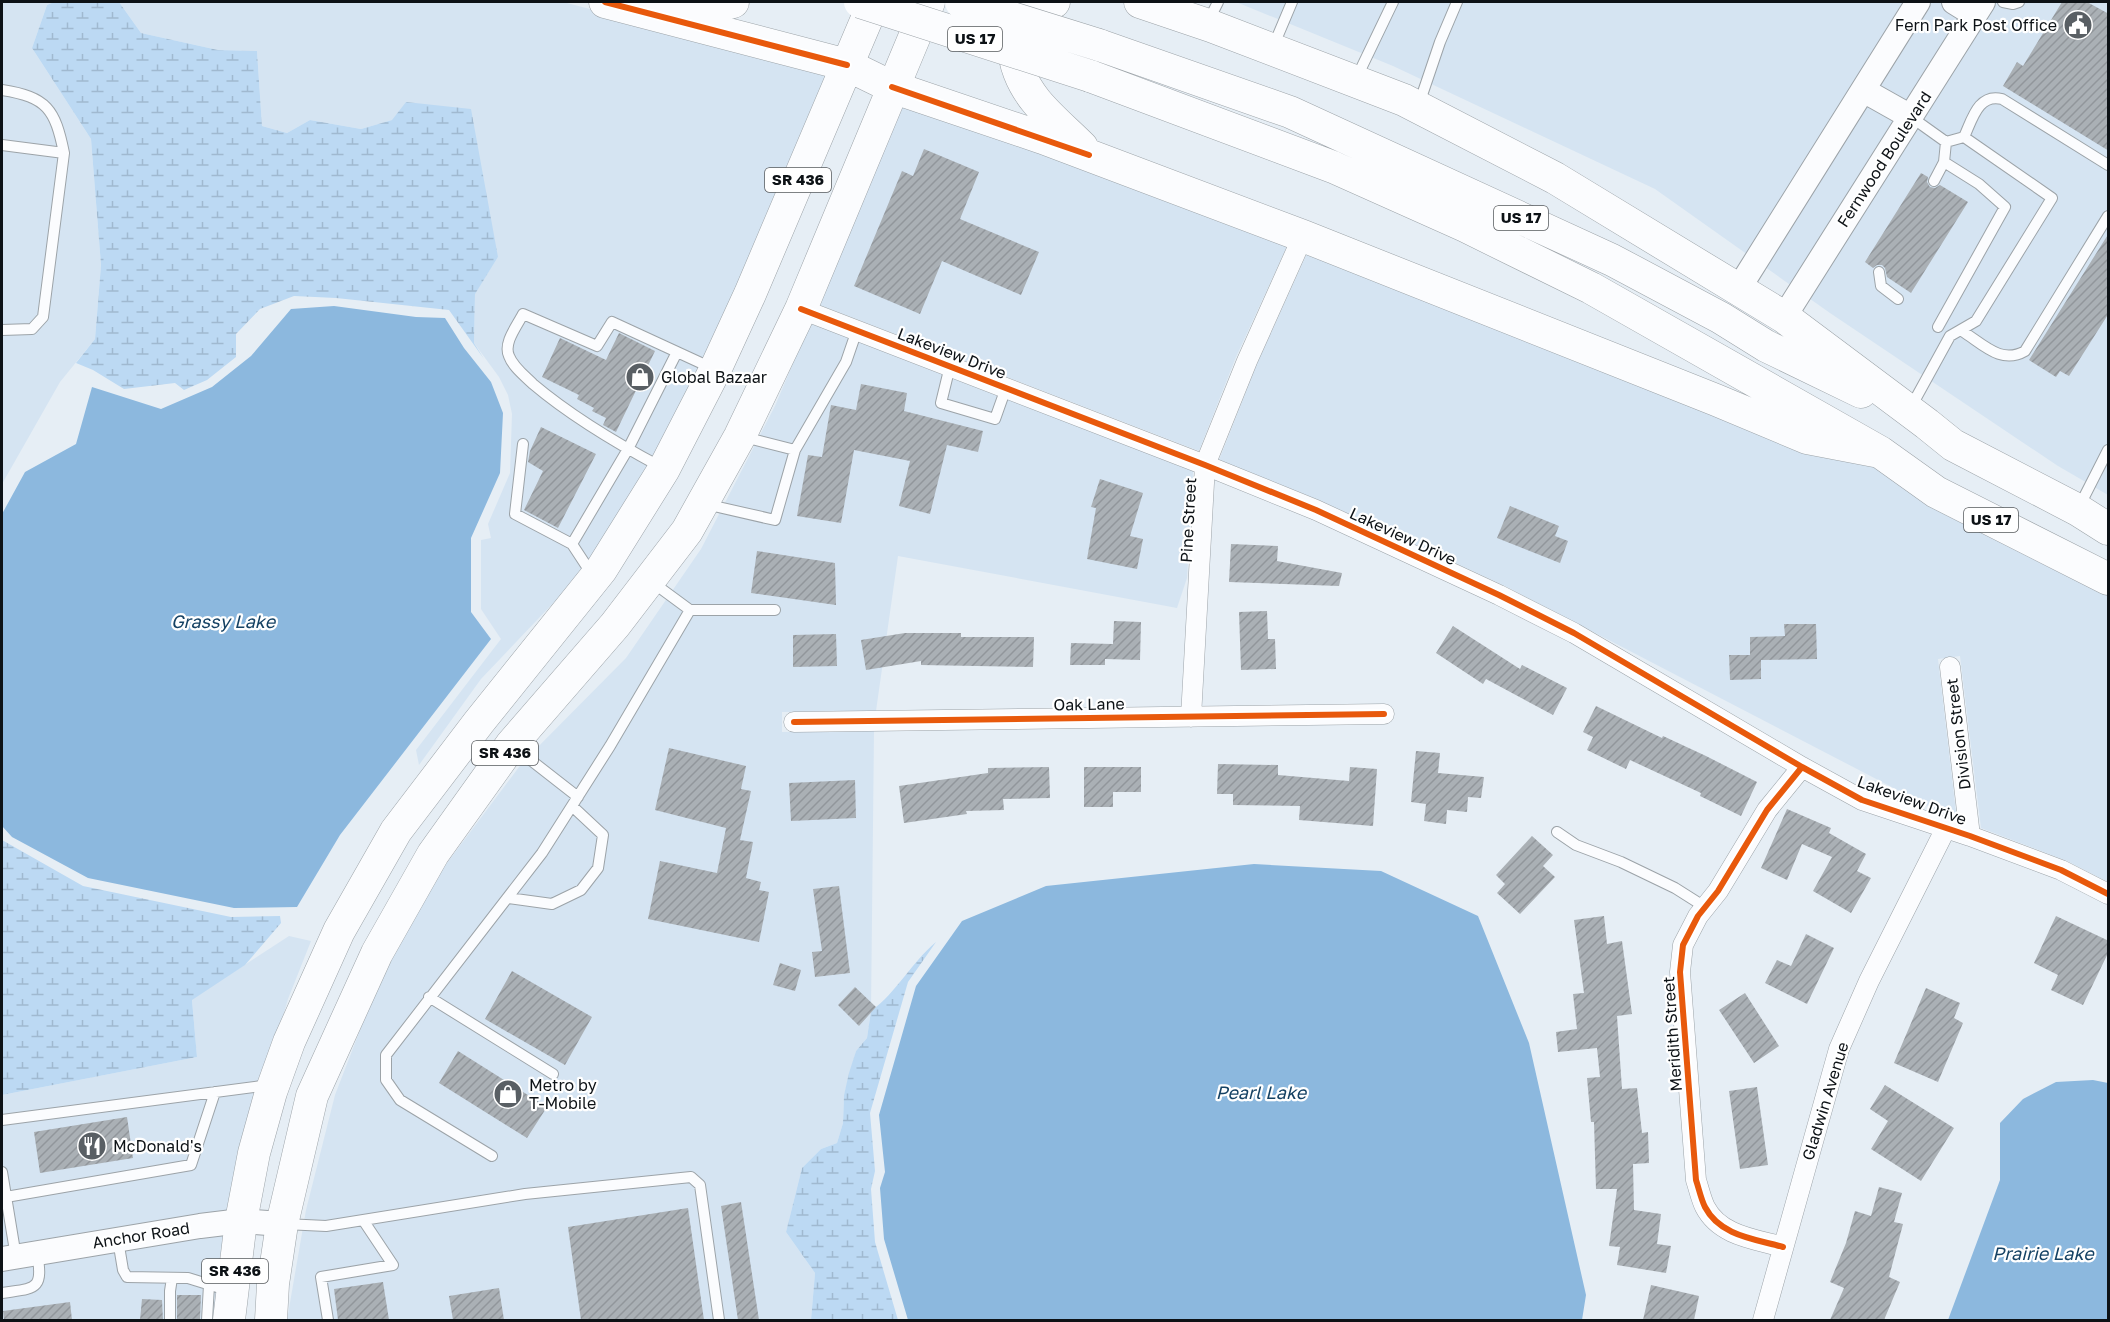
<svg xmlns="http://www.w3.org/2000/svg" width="2110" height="1322" viewBox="0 0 2110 1322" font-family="'Golos Text',sans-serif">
	<defs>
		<pattern id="wetland-marsh" width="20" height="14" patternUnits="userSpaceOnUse" patternTransform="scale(1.5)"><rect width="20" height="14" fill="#bcd9f3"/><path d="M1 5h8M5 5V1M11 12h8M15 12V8" fill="none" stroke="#a0b9d0"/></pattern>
		<pattern id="building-hatch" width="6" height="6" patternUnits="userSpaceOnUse" patternTransform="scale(1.5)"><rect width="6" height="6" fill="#aab0b5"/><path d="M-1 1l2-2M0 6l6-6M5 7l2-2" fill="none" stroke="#91969b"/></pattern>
	</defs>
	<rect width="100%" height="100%" fill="#e6eef5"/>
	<path fill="#d5e4f2" d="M2,2H54L47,5L32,48L91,139L101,265L95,339L60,382L2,484Z
		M119,2H563L832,72L739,291L654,465L577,578L481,679L419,765L416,750L501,639L481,609V540L491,538L488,524L510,473L512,414L508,395L499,377L474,343L475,293L498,257L392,120L361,129L310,120L287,133L262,126L257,51L218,50L141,33Z
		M1236,2H2108V495L2058,466L1830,313L1655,189L1393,66Z
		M901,101L1289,242L1236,357L1199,451L817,304Z
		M1309,249L1875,461L2108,594V882L2067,861L1981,828L1960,656L1938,659L1957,821L1505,586L1321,501L1219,460L1257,364Z
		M810,323L1193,471L1187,578L1177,608L898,556L876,711L782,712V732L874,731L871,1011L867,1038L856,1051L844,1095L843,1123L837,1143L821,1149L802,1168L786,1232L815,1273L811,1320H287L306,1210L335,1095L377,986L432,883L522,763L626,658L701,549L775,406Z
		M289,936L311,941L288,999L230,1196L228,1213L2,1249V1095L197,1057L192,999Z
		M225,1233L214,1320H2V1269Z"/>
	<path fill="url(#wetland-marsh)" d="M54,2H119L141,33L218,50L257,51L262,126L287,133L310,120L361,129L392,120L406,102L471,109L498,257L475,294L474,343L484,359L449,310L336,298L294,296L260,309L236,334V357L207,380L184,390L175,383L124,389L93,370L76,363L95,339L101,265L91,139L32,48L47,5Z
		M2,840L83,886L231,917L280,916L281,923L245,965L192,1000L197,1057L2,1095Z
		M936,942L908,982L870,1113L875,1171L871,1189L875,1242L898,1320H811L815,1273L786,1232L802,1168L821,1149L837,1143L843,1123L844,1095L849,1073L856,1051L867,1038L871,1011C897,992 911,963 936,942Z"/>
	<path fill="#8cb8de" d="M334,306L416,317L445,318L464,348L491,382L503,413L500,473L471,538V612L491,639L340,835L297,907L234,908L88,878L12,837L2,826V514L25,472L76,444L92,387L161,409L212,387L251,356L291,309Z
		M1254,864L1381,871L1478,916L1529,1043L1586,1295L1582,1320H908L884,1239L880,1188L885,1172L879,1115L916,986L962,921L1046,886Z
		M2093,1080L2108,1083V1320H1948L2000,1180V1123L2023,1099L2056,1082Z"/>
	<path fill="url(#building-hatch)" d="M2062,2H2087L2109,14V151L2003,86L2017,62L2023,66Z
		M924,149L979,172L960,219L1039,252L1021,295L942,261L920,314L854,286L902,171L913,176Z
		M1921,173L1928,177L1927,182L1930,187L1935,188L1940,185L1968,202L1911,293L1887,277L1885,268L1882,265H1877L1873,268L1865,262Z
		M2109,233V313L2069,376L2060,371L2056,377L2029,360Z
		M619,333L655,351L616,432L603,425L606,418L592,411L594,408L577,399L579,395L542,377L560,338L606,360Z
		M861,384L907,393L904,411L983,431L978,452L947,445L930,514L899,506L910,461L854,450L841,523L797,516L808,455L822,457L831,405L856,410Z
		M541,427L596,454L558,528L524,510L543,471L528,462L530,451Z
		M1100,479L1143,493L1130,536L1143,539L1137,569L1087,559L1096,508L1091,507Z
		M1510,506L1559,526L1555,536L1568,541L1560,563L1497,538Z
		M1231,544L1278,546L1277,561L1342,573L1339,586L1229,582Z
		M757,551L835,563L836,605L751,593Z
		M1267,611L1268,639H1275L1276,669L1241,670L1239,612Z
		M1114,621L1141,622L1140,660L1105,659V665H1070L1071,643L1113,644Z
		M1784,624H1816L1817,659L1761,660V679L1730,680L1729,655H1750V637L1785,636Z
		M1453,626L1520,669L1522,665L1567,688L1553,715L1486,679L1483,684L1436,653Z
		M905,633H961V637H1034L1033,667L921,665V661L866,670L861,640Z
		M836,634L837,666L793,667V635Z
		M1596,706L1662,738L1663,736L1706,756L1757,782L1741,816L1700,796L1701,793L1630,760L1626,769L1587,750L1593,737L1583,732Z
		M669,748L746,766L741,789L751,791L740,840L753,842L746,878L761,882L759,890L769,892L759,942L648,919L660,861L717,873L726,828L655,810Z
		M1416,751L1440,753L1438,773L1484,777L1481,798L1468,797L1467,812L1447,810L1446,824L1424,821L1426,804L1411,802Z
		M1218,764L1278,765V775L1349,781L1350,767L1377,769L1373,826L1299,820L1300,806L1233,805V794H1217Z
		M1049,767L1050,798L1003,799L1004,810L966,811L967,814L904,823L899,786L988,773V768Z
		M1084,767H1141V792H1113V807H1084Z
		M855,780L856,818L791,821L789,783Z
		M1787,809L1831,828L1829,833L1866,854L1857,871L1871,878L1851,913L1813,891L1832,857L1802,844L1787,880L1761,868Z
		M1532,836L1553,855L1543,866L1555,877L1520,914L1497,893L1505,884L1496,875Z
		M839,886L850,973L815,977L812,952L822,951L813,889Z
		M1604,916L1607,944L1622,941L1632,1014L1617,1016L1622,1089L1637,1088L1642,1133L1648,1132L1649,1163L1633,1164L1634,1210L1661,1214L1657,1244L1671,1246L1666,1273L1617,1265L1620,1247L1609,1246L1617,1189H1596L1594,1122H1591L1587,1078L1600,1077L1597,1048L1558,1052L1556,1032L1577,1029L1573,994L1584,993L1574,920Z
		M2056,916L2109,941V951L2083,1005L2051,990L2058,975L2034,963Z
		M1806,934L1834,948L1807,1004L1765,983L1777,960L1791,966Z
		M780,963L801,970L795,991L773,985Z
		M512,971L592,1017L565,1065L485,1019Z
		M855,987L876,1007L859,1026L838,1005Z
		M1926,988L1960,1003L1954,1018L1963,1023L1938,1082L1894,1063Z
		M1745,993L1779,1046L1754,1063L1719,1010Z
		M458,1051L547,1107L527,1138L439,1083Z
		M1885,1085L1954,1128L1921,1181L1871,1149L1888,1121L1870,1109Z
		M1757,1087L1768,1165L1740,1169L1729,1091Z
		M127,1117L133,1158L40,1173L34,1132Z
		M1879,1187L1902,1193L1894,1222L1903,1224L1889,1277L1900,1282L1884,1320H1830L1844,1288L1830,1282L1846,1243L1855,1211L1871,1216Z
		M741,1202L759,1320H738L721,1206Z
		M688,1208L704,1320H581L568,1227Z
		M383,1282L389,1320H338L334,1289Z
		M1651,1285L1699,1296L1694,1320H1643Z
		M499,1288L504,1320H453L449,1296Z
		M177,1295H201L200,1320H177Z
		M142,1299L162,1300L163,1320H140Z
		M70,1302L72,1320H4L3,1311Z"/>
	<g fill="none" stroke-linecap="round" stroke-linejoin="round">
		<g stroke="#9ca3a8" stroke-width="12">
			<path id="service" d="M2003,2L2013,4L2019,2
				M1208,22L1218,2
				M1273,47L1292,2
				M1356,79L1393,2
				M2,90C47,97 55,109 64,153
				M1419,104L1440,42L1457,2
				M1964,137C1972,120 1978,93 2002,99L2108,165
				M2,145L64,153L43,317L32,329L2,330
				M1934,181L1944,162L1946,142
				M1879,272L1881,286L1898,299
				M1938,327L2005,207L1979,184L1944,162
				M1962,331C1983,344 2001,365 2025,351L2108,216
				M950,366L941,403L995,419L1006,388
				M1911,407L1950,336L1976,321L2052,198L1964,137L1946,142L1911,117
				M523,444L515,514L572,544L628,449L677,352
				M795,450L846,362L857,330
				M661,467C616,443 572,417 533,384C525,376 513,367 509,356C503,343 517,326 523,314L597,346L612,322L714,369
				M705,504L775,520L795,450L744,437
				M2078,509L2108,450
				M572,544L593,576
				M652,582L690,610H775
				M514,747L578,797
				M1557,832L1576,845L1621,862L1675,888L1705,907
				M508,898L552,904L581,890L598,868L603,835L572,806
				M429,997L553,1074
				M2,1120L269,1085
				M492,1156L400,1100L386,1080V1055L542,853L610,746L690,610
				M2,1172L16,1257
				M6,1197L191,1165L215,1092
				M285,1224L326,1226L525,1194L691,1177L700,1185L719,1320
				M118,1240L123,1270L127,1277L188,1278L230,1291
				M2,1293C35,1288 44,1291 37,1253
				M170,1320V1291L172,1278
				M207,1320L209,1285
				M328,1320L321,1277L393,1265L363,1220"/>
		</g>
		<g stroke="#9ca3a8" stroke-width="21">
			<path id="minor" d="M801,309L1205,465L1316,510L1499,595L1574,633L1802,767L1862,800L1970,836L2061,870L2108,894
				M1950,667L1970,836
				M1191,717L1205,465L1247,361L1303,236
				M794,722L1384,714
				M1783,1247C1755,1239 1720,1236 1705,1207C1701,1199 1699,1189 1696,1180L1680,972L1683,945L1698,916L1718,891L1767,810L1802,767
				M1763,1320L1839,1049L1869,981L1946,828"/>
		</g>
		<g stroke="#9ca3a8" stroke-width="26">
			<path id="tertiary" d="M1954,2L1975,15
				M1863,90L1911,117
				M1739,288L1918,2
				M1784,317L1983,2
				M2,1259L200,1226L241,1221L282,1224"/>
		</g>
		<g stroke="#9ca3a8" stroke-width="33">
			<path id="primary" d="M605,2L847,65L892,87L1043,138L1303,236L1716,400L1807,438L1880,452
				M1054,2C1001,16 1007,65 1036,101C1049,117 1067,132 1082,147
				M1140,2L1211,26L1404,100L1555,178L1784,317L1927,424L1953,445L2078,510L2108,529
				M668,11L700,9L733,2
				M1099,45L1290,112L1612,260L1721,318L1766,346L1861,392
				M1090,76L1333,167L1465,226L1591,288L1880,452L1936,492L2108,579
				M229,1320L241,1221L254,1153L271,1092L289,1042L339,931L396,831L479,722L601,570L664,469L715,370L750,294L874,2
				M271,1320L273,1284L282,1224L312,1096L377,953L433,854L511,745L615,625L687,531L740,436L801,309L929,2"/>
		</g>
		<use href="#service" stroke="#fbfcfe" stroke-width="10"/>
		<use href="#minor" stroke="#fbfcfe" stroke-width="20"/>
		<use href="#tertiary" stroke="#fbfcfe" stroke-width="24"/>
		<use href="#primary" stroke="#fbfcfe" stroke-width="32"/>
		<g stroke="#9ca3a8" stroke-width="33" stroke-linecap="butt">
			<path id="primary-bridge" d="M860,2L1090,76
				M961,2L1099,45"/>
		</g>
		<use href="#primary-bridge" stroke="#fbfcfe" stroke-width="32"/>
		<g stroke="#fff" stroke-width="10">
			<path id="cycleway" d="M605,2L847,65
				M892,87L1089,155
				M801,309L1205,465L1316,510L1499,595L1574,633L1802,767L1862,800L1970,836L2061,870L2108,894
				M794,722L1384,714
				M1783,1247C1755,1239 1720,1236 1705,1207C1701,1199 1699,1189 1696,1180L1680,972L1683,945L1698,916L1718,891L1767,810L1802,767"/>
		</g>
		<use href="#cycleway" stroke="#e8590c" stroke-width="6"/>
	</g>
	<defs>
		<g id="civic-disc" transform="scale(1.5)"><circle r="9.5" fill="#595f64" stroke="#fff"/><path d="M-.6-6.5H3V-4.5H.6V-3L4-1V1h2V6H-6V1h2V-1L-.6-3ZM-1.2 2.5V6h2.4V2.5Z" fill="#fff"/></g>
		<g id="shop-disc" transform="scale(1.5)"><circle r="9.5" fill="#595f64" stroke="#fff"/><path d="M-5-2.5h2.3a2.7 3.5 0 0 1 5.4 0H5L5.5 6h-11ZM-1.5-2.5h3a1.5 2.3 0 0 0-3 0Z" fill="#fff"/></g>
		<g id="restaurant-disc" transform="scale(1.5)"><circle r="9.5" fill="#595f64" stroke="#fff"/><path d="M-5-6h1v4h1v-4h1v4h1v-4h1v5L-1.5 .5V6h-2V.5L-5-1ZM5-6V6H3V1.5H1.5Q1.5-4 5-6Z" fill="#fff"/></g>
	</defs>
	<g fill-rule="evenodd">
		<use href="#civic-disc" x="2078" y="25"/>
		<use href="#shop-disc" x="640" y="377"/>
		<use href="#shop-disc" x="508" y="1094"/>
		<use href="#restaurant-disc" x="92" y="1146"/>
	</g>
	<g text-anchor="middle" stroke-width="4.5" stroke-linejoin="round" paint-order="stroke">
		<g fill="#fff" stroke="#56595c" stroke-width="1.5">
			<rect x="948" y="27" width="54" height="24" rx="4.5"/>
			<rect x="765" y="168" width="66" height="24" rx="4.5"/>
			<rect x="1494" y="206" width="54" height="24" rx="4.5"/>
			<rect x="1964" y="508" width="54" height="24" rx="4.5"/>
			<rect x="472" y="741" width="66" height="24" rx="4.5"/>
			<rect x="202" y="1259" width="66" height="24" rx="4.5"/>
		</g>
		<g font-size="15" font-weight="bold" fill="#0d1216">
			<text x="975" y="44">US 17</text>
			<text x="798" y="185">SR 436</text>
			<text x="1521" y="223">US 17</text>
			<text x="1991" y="525">US 17</text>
			<text x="505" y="758">SR 436</text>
			<text x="235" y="1276">SR 436</text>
		</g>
		<g font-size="16" fill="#0d1216" stroke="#fff" text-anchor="start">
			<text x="2057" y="31" text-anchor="end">Fern Park Post Office</text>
			<text x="661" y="383">Global Bazaar</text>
			<text x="529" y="1091">Metro by<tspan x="529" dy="18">T-Mobile</tspan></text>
			<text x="113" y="1152">McDonald's</text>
		</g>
		<g font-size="16" fill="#0d1216" stroke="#fff">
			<text transform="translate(1884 159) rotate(-57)" y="6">Fernwood Boulevard</text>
			<text transform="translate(952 353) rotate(21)" y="6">Lakeview Drive</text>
			<text transform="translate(1188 520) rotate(-87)" y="6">Pine Street</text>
			<text transform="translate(1403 536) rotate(25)" y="6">Lakeview Drive</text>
			<text transform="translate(1089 704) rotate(-1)" y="6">Oak Lane</text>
			<text transform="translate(1958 734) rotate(-97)" y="6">Division Street</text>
			<text transform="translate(1912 800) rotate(20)" y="6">Lakeview Drive</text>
			<text transform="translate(1672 1034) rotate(-94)" y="6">Meridith Street</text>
			<text transform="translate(1825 1101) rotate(-73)" y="6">Gladwin Avenue</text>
			<text transform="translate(141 1235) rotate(-9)" y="6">Anchor Road</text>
		</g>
		<g font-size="18" font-style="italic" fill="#154264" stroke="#fff">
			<text x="223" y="628">Grassy Lake</text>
			<text x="1261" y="1099">Pearl Lake</text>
			<text x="2043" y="1260">Prairie Lake</text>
		</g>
	</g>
	<rect width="2110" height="1322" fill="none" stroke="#0d1216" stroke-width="6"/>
</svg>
